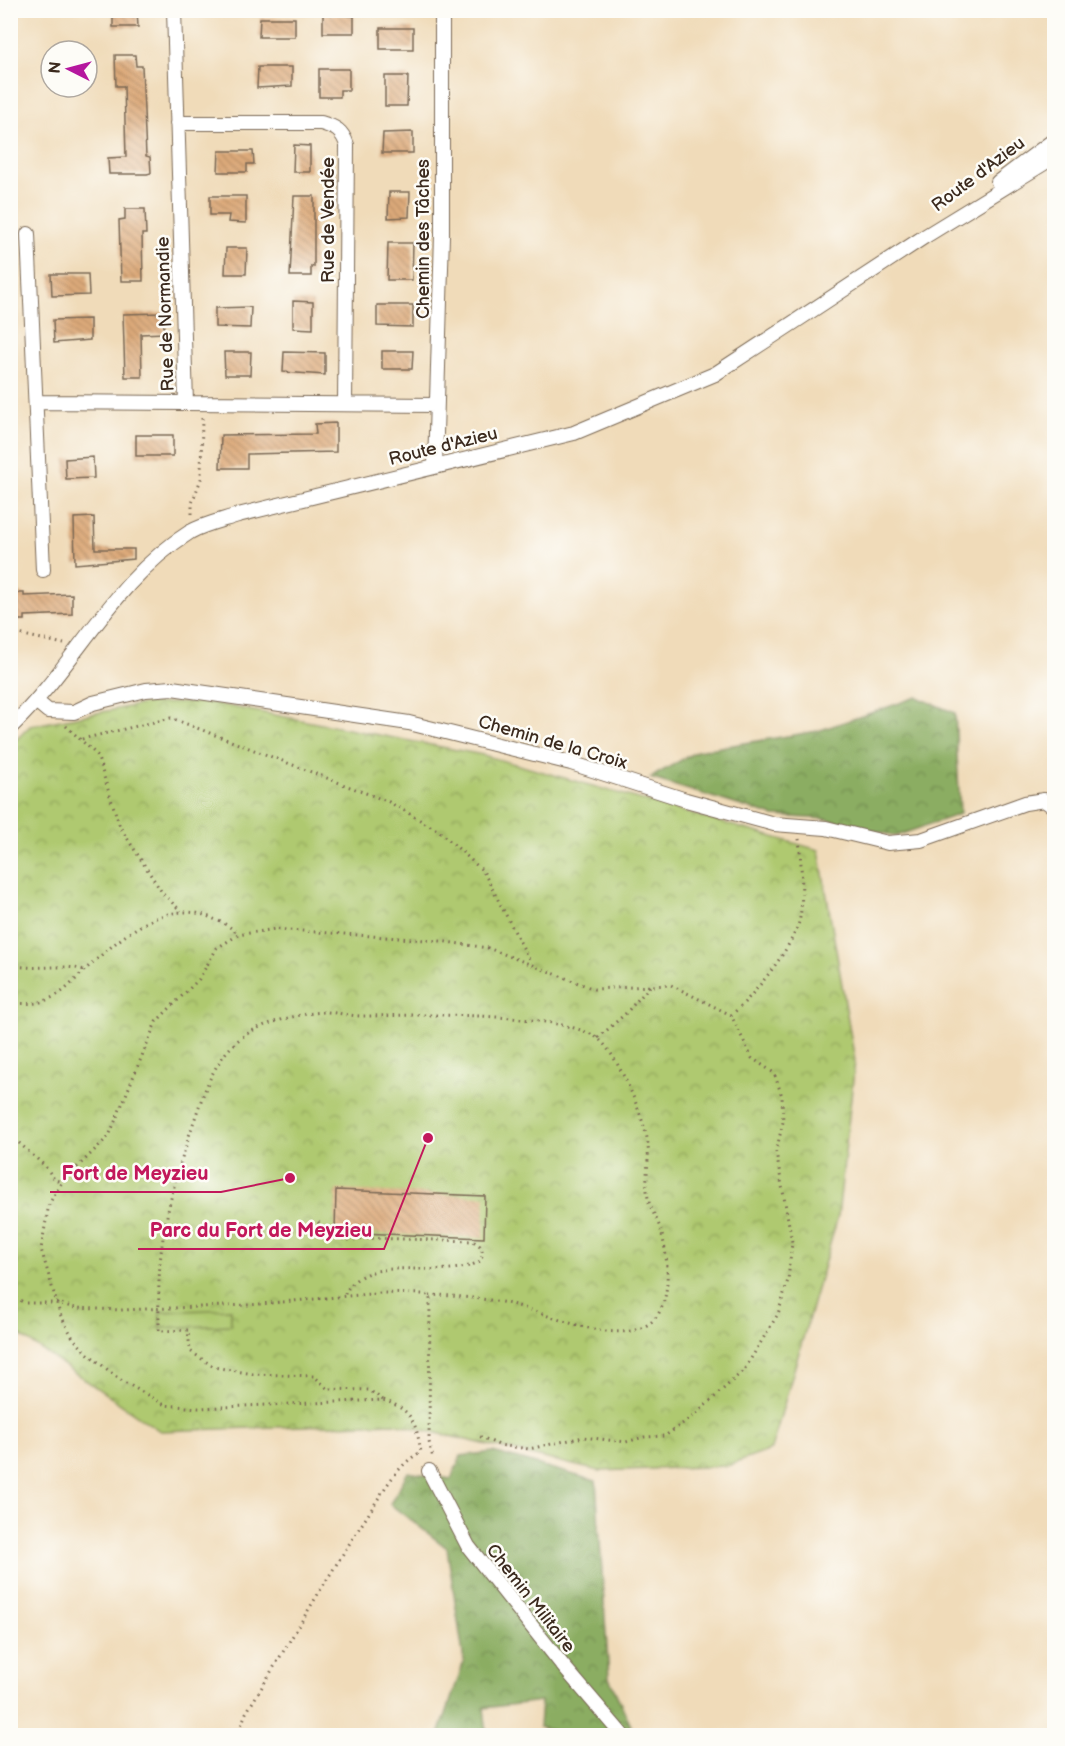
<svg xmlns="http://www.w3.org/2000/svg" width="1065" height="1746" viewBox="0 0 1065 1746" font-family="'Balsamiq Sans',sans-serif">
	<defs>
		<pattern id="forest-crowns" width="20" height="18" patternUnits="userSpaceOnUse" patternTransform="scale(1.5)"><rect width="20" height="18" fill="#8bad62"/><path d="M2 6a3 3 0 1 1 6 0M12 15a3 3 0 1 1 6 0" fill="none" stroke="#738d50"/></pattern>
		<pattern id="park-crowns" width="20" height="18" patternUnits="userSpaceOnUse" patternTransform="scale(1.5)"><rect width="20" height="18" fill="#afc96f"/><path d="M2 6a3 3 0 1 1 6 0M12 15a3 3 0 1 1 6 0" fill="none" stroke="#90a35b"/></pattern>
		<pattern id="building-back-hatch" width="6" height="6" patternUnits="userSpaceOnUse" patternTransform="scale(1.5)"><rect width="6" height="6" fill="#ddaa7a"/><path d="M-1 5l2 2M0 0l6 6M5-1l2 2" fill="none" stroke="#b48b63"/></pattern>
	</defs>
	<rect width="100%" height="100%" fill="#fdfcf7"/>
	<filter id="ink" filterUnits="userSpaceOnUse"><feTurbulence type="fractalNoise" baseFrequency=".0167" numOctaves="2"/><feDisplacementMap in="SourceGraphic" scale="12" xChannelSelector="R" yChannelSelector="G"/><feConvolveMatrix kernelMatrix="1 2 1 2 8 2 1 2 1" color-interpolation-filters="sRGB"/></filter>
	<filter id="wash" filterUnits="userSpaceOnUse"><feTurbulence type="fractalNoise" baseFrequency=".008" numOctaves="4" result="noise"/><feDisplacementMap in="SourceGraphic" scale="24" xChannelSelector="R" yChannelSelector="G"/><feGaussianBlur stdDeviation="1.35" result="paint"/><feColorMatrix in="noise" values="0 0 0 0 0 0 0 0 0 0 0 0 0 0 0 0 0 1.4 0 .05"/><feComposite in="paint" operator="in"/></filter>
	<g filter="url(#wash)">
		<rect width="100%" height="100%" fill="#f0dbb9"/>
		<path fill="url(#forest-crowns)" stroke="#636c40" stroke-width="1.5" d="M917,697L955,713L960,814L896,836L826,819L774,816L650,778L697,751L818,731Z
			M493,1452L596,1481L609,1678L631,1726C601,1741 570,1737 539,1727L541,1701L484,1708L487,1735H439L464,1661L447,1548L390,1504L408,1472L451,1479L461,1456Z"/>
		<path fill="url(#park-crowns)" stroke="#757a46" stroke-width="1.5" d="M207,702L483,755L819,850L855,1061L838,1216L771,1450L727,1466L599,1471L394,1423L160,1431L11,1329L10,746L30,726L143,704Z"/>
		<path fill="#afc96f" stroke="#757a46" stroke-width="1.5" d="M231,1309V1325L160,1328V1312Z"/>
		<g id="blocks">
			<path fill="url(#building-back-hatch)" d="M113,10H137L138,27H113Z
				M323,14L354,16V33H323Z
				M260,18H295V37H259Z
				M380,28H413V49H380Z
				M115,55H135L136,66H142L146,156L150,157L151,173L147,174H109L108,158L126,157L124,86H116Z
				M258,67H292V86L257,88Z
				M319,69H349V90H340V97H319Z
				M385,76H408L407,106H385Z
				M413,132V153H382L383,133Z
				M294,145L310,146V172H293Z
				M219,151H253L254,164H247V172H218Z
				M389,192H410L409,217L388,218Z
				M210,196H246V223L228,222L229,215H210Z
				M294,196H314V267L311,266V276H290Z
				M125,209H145L146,234H142L143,281H121L119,220L125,219Z
				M388,243H413L412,280H387Z
				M226,248H247L246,274H225Z
				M51,274H88L89,295L52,296Z
				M293,301L313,302V329L293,328Z
				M377,305H413V327L377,326Z
				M251,307L250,328L215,327V308Z
				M163,313L164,333L141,334L142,377H125L123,314Z
				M90,319V340L54,343L53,320Z
				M382,351H413L412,369H382Z
				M224,352H251L250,375H225Z
				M284,352L325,353V375L283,372Z
				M336,423V452L247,454V468H220L221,435L316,434L315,424Z
				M136,435H173V456H136Z
				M93,457L94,478L66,479L65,459Z
				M94,517L95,549H134V559L75,564L74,518Z
				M10,593H24V596L72,594V614L25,616V620H10Z
				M336,1190L485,1196L484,1238L335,1232Z"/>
		</g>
	</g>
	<g filter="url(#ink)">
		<use href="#blocks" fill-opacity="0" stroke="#7a6854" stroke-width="1.5"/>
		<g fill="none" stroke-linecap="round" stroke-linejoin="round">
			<g stroke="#7a6854" stroke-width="16">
				<path id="street" d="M174,10L186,403L436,405
					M177,123H321C335,127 342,130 347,145L345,404
					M998,182L1054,140
					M28,234L43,570
					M36,402L186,403
					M435,466L442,235V10
					M36,701L48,711L74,712L93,703L146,690L172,688L409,723L571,763L686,800L774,824L826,828L888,843L921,840L1025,803L1044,800L1054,807
					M10,728C75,666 113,580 190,532C204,524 223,520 238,515L574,433L715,374L924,237L1054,157
					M429,1471L468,1546L564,1667L623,1736"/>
			</g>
			<path stroke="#7a6854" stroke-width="3" stroke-dasharray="1.5 4.5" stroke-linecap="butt" d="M192,514V503L201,479L202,417
				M10,632L64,644
				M66,726L97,755L120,827L163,894L181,911
				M82,739L171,718L389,802L439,831L483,871L531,963
				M10,965C39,971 57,963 85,970
				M10,1003C28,1004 39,1005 55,996C67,990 76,978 86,969C118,940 161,899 207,916C218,921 231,925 238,935
				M731,1015C753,997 791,949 799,922C804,904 801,858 799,839
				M598,1038L626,1013L652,984
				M10,1135L45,1166L55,1180L62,1182
				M318,1222C335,1239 344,1243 367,1238L473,1241L480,1246L483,1253L480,1261C444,1284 365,1247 344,1296
				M10,1295L25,1303H58L75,1308L121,1310L249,1305L381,1293L425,1294L430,1296L429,1442L433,1458
				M383,1400L369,1390L328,1389L314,1376L253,1374L214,1367L190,1351L188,1330L159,1331C159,1309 158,1287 160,1265C163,1221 176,1177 189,1136C205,1090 216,1041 268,1024C286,1018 309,1012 327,1012C339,1013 351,1016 363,1016C383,1016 403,1015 424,1015C463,1015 563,1016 596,1037C616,1050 642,1113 647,1138C651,1157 644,1178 648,1198C650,1209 658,1220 661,1231C668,1256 674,1305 650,1323C617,1348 547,1313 511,1304C489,1299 463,1297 440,1295L430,1296
				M237,1736L246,1713C286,1648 324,1582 366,1518C381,1495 396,1465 421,1452C416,1423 413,1410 383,1400L198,1408L165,1405L119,1379L86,1352L73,1338L60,1314L41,1249L49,1204L62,1182L109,1136L156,1022L199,979L217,948L238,935L275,929L440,941L488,948L594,989L671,985L731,1015L752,1058L774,1073L782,1096L783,1122L776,1152L792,1242L788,1280L778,1314L744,1370L696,1414L665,1436L644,1437L626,1442L583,1437L529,1449L499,1445L479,1436"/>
			<use href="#street" stroke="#fff" stroke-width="14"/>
		</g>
	</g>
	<g text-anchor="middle" stroke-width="5" stroke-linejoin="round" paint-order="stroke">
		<g font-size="18" fill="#3b2a1e" stroke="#fdfcf7">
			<text transform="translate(978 174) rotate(-37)" y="6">Route d'Azieu</text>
			<text transform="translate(328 220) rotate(-90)" y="6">Rue de Vendée</text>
			<text transform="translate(423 239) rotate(-90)" y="6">Chemin des Tâches</text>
			<text transform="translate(165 314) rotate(-92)" y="6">Rue de Normandie</text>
			<text transform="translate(443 446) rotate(-14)" y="6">Route d'Azieu</text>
			<text transform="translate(553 742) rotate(16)" y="6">Chemin de la Croix</text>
			<text transform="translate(531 1598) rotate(52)" y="6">Chemin Militaire</text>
		</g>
	</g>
	<path fill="none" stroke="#c2185b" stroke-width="2" d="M290 1178L221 1192H50M428 1138L384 1249H138"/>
	<g fill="#c2185b" stroke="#fdfcf7" stroke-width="2">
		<circle cx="290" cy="1178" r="6"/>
		<circle cx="428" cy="1138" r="6"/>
	</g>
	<g font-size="20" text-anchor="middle" font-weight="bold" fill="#c2185b" stroke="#fdfcf7" stroke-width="5" stroke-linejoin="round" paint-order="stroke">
		<text x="135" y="1180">Fort de Meyzieu</text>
		<text x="261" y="1237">Parc du Fort de Meyzieu</text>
	</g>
	<rect width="1065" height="1746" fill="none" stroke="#fdfcf7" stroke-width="36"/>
	<g transform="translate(69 69) rotate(276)"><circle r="28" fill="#fdfcf7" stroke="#afa8a0" stroke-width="1.5"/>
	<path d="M0-4.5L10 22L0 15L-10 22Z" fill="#b5179e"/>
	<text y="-9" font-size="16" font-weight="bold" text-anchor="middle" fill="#3b2a1e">N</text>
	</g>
</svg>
